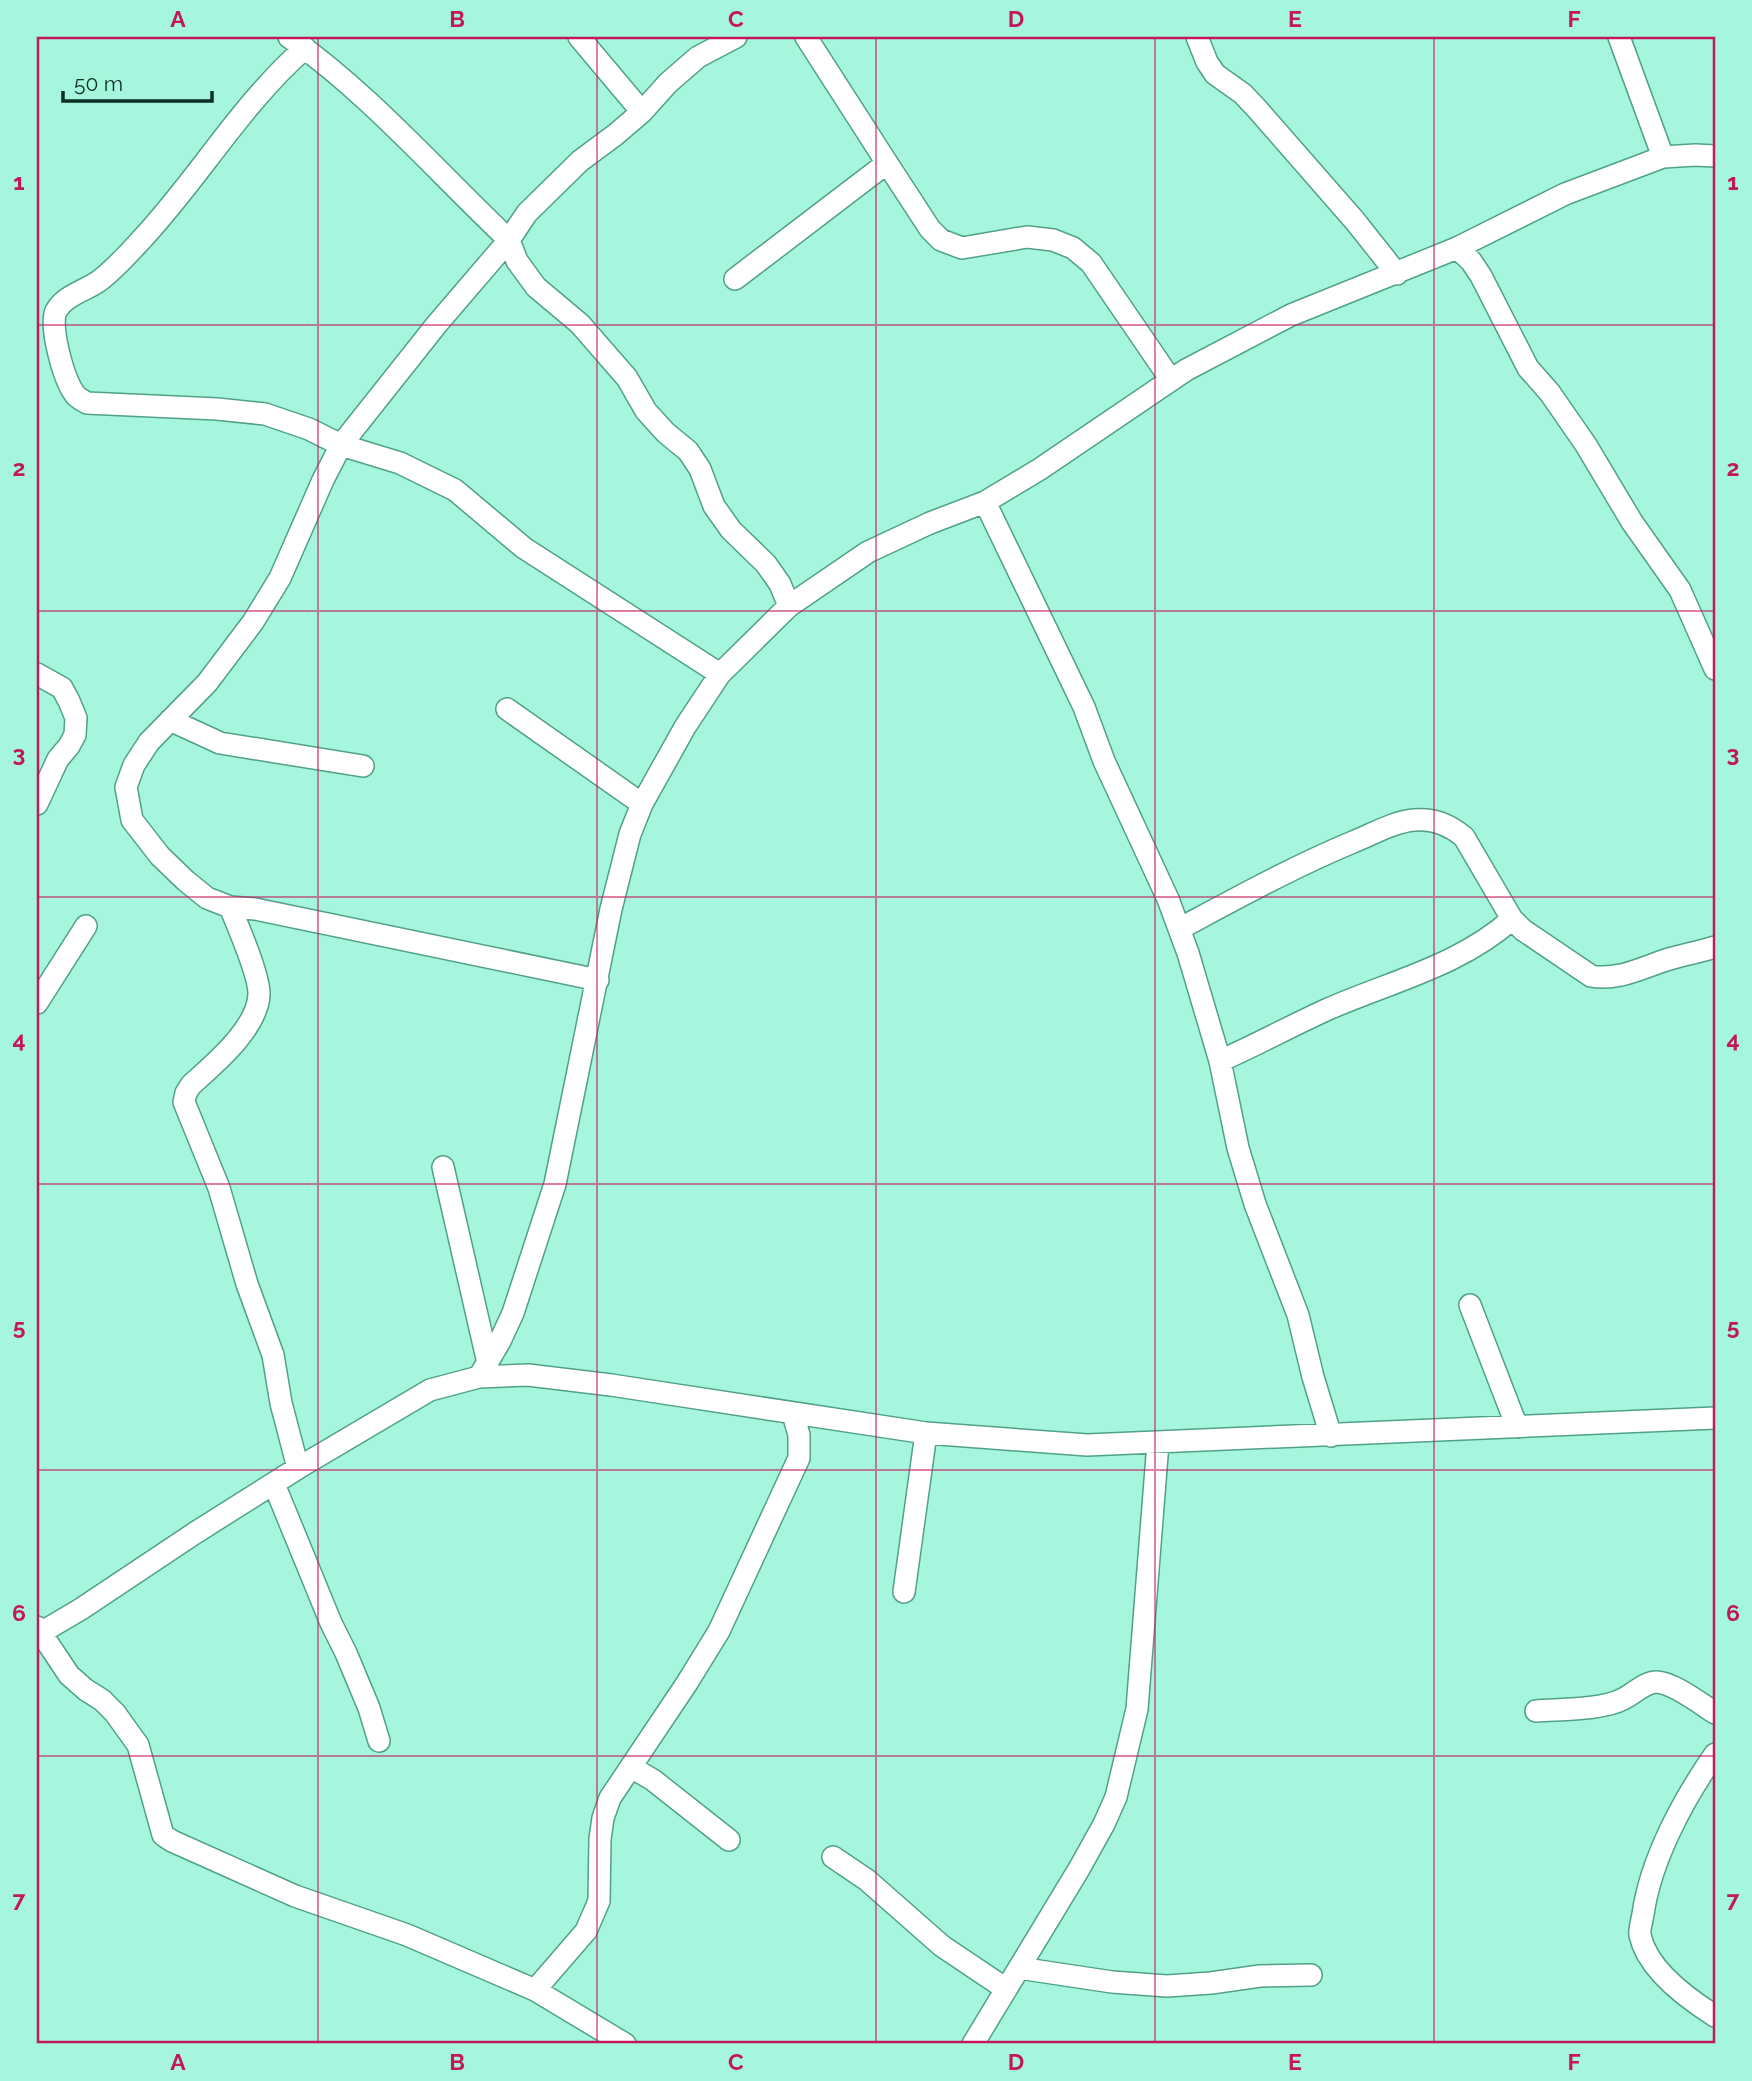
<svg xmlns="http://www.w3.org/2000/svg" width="1752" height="2081" viewBox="0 0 1752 2081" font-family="Raleway,sans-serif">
	<rect width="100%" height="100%" fill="#a6f6dd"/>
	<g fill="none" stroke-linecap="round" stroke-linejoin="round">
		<g stroke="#51a08a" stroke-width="24">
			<path id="street" d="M289,37C370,94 437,172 509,240L517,261L536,287L580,324L627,378L646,411L666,433L688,451L700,469L714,506L731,530L766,564L780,584L789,606
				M579,37L642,112
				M806,37L887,163L930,229L941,240L962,248L1027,237L1053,240L1073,248L1091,263L1171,380
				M1197,37L1207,62L1215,74L1243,94L1258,110L1355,221L1397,274
				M1619,37L1663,157
				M305,48C241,104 199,178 142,239C129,253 115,269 99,281C85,291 65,295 56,311C49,327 64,379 74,393C77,398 82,400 87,403L217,409L265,414L309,429L341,445L400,463L455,490L524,548L720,674
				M1457,248L1471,261L1481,276L1528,368L1550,393L1586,445L1632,522L1680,590L1715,669
				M735,279L887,163
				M985,502L1084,707L1104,761L1168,899L1188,953L1220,1061L1238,1148L1255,1204L1298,1315L1313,1377L1331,1436
				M37,674L62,688L69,701L76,718L75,735L69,746L58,759L37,804
				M507,709L642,804
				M170,720L220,743L363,766
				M230,907C238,926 260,977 259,995C257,1029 214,1064 191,1085L186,1093L184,1102L219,1188L247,1284L273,1355L281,1403L298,1468
				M1179,929C1237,898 1293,867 1353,842C1373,834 1393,822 1414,820C1433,818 1450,825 1464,837L1512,919L1523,930L1591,976C1618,981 1641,968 1666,960C1682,955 1699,952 1715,947
				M598,980L255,909L230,907L207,898L186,881L160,856L132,820L126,787L134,765L149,742L207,683L253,622L280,578L323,480L341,445L437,324L509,240L527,213L580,161L615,135L642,112L668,83L698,57L736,37
				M37,1003L86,926
				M1220,1061C1256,1045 1291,1026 1326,1010C1389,982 1460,966 1512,919
				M443,1167L488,1363
				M1470,1305L1517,1427
				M479,1377L500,1341L513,1313L555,1184L611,909L630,834L642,804L685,727L720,674L789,606L868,552L930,523L985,502L1040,469L1186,370L1291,315L1457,248L1565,194L1663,157L1695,155L1715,156
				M274,1484L331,1623L346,1653L369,1708L379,1741
				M904,1592L926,1433
				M37,1627L69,1675L86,1690L102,1700L115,1713L138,1745L163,1835L172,1841L295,1896L407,1935L535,1990L625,2044
				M37,1635L81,1609L195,1533L298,1468L430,1390L479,1377L528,1375L611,1385L926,1433L1087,1445L1715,1418
				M1536,1711C1560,1709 1603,1710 1623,1699C1634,1694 1644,1682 1657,1682C1674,1683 1701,1704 1715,1713
				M1715,1754C1683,1800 1651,1859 1643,1914C1642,1921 1639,1929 1640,1935C1647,1969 1688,1999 1715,2016
				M631,1767L653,1780L729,1840
				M833,1857L867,1880L942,1946L1006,1989
				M1019,1968L1112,1982L1167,1986L1211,1983L1260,1976L1311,1975
				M535,1990L586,1931L599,1901L600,1839L603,1818L610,1798L687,1683L719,1631L799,1458V1435L793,1414
				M973,2044L1079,1869L1104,1824L1116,1797L1137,1709L1158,1443"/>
		</g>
		<use href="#street" stroke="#fff" stroke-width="21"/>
	</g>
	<path fill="none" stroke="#c2185b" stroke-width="2" stroke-opacity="0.55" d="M318,37V2044M597,37V2044M876,37V2044M1155,37V2044M1434,37V2044M37,325H1715M37,611H1715M37,897H1715M37,1184H1715M37,1470H1715M37,1756H1715"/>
	<rect width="1752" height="2081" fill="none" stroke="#a6f6dd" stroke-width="77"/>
	<path d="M63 91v10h149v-10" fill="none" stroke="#0b2e25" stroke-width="3.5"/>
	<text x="74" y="91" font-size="21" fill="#0b2e25" stroke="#a6f6dd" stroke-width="5" paint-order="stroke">50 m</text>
	<rect x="38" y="38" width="1676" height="2004" fill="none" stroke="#c2185b" stroke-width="2.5"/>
	<g font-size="23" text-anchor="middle" font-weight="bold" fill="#c2185b">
		<text x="178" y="27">A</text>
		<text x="457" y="27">B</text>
		<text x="736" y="27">C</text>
		<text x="1016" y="27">D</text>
		<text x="1295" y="27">E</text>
		<text x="1574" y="27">F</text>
		<text x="19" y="190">1</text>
		<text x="1733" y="190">1</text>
		<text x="19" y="476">2</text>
		<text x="1733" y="476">2</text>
		<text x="19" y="762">3</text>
		<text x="1733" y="762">3</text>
		<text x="19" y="1048">4</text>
		<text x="1733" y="1048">4</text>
		<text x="19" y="1335">5</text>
		<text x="1733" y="1335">5</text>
		<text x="19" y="1621">6</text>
		<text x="1733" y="1621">6</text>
		<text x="19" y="1907">7</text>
		<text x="1733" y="1907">7</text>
		<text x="178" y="2070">A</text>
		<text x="457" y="2070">B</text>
		<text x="736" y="2070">C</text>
		<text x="1016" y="2070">D</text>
		<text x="1295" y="2070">E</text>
		<text x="1574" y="2070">F</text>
	</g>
</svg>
